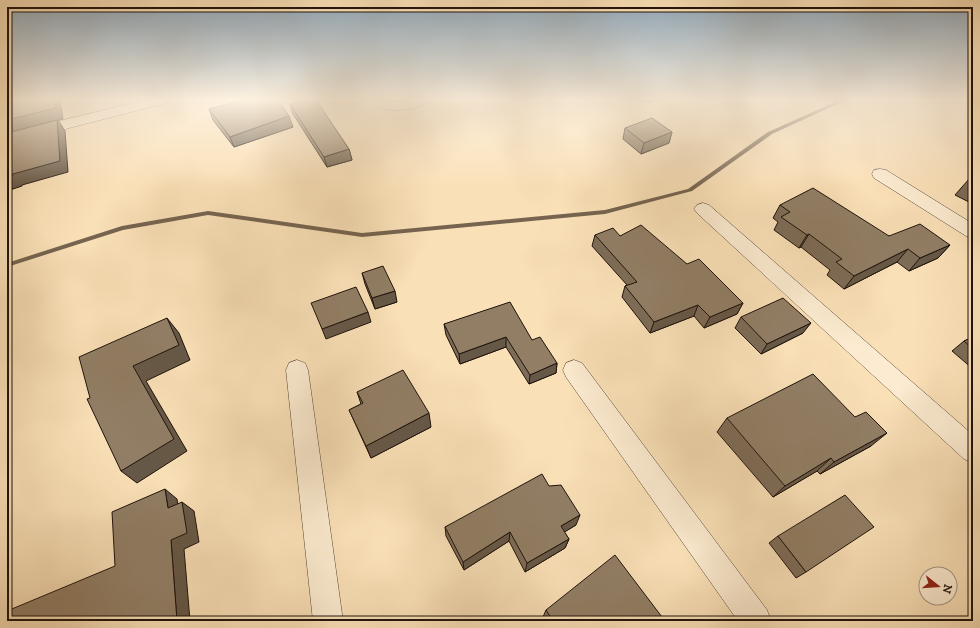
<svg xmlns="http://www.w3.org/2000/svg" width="980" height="628" viewBox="0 0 980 628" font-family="'IM FELL DW Pica',serif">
	<rect width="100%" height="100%" fill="#fae0b7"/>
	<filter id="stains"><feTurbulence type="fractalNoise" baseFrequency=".005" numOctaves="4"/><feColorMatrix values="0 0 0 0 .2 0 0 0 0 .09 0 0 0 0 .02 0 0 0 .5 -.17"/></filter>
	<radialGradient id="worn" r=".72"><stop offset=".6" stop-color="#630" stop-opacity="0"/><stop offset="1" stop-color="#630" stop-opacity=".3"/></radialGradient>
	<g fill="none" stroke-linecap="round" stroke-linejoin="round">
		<path fill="#766450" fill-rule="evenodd" d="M840,100H846L772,134L692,191L605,214L362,237L208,215L123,230L7,267V263L122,226L208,211L362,233L605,210L688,189L768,132Z"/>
		<g stroke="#564637" stroke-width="1">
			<path id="street" d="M145,100H168L166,103L7,144V134Z
				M365,100L397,102L408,100H429C420,113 374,114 365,100Z
				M880,169L886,170L973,224V238L966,236L874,178L872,174L874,170Z
				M703,203L709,205L973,435V463L964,459L697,213L694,209L697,205Z
				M297,360L305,363L308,370L343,621H313L286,370L289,363Z
				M574,360L582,363L767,610L771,621H738L566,377L563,370L566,363Z"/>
		</g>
		<use href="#street" fill="#fcebd0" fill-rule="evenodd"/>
	</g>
	<path fill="#7d6c57" stroke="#1f130c" d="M642,100H654L650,103Z
		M290,104L349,149L352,160L327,167L293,114Z
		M209,109L293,127L234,147L213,120Z
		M625,128L672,132L669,143L641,154L623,139Z
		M973,176V204L955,195L969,179Z
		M780,205L889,236L950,245L938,258L909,271L897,262L844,289L827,275L830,270L801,247L799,248L774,230L778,222L773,218Z
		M595,235L620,236L687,264L743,303L737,314L704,328L694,316L650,333L622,297L625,286L627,285L592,246Z
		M362,273L397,302L375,309L365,284Z
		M741,317L803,333L761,354L735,328Z
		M444,324L532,340L557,363L556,373L529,384L506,347L460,364L446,335Z
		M973,337V369L952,351L964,341Z
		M357,392L431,427L371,458L355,423L349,410L361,404Z
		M727,418L871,446L820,474L817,471L773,497L717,432Z
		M549,486L576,525L564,532L569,539L565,548L525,572L509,541L464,570L446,536L445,527Z
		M778,536L806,572L796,578L769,543Z
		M546,610L665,621H546L543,617Z"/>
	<path fill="#665847" stroke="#1f130c" d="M55,100H60L63,119L58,120L65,131L68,172L22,185V186L7,191V177L13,174L14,131L7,121V120Z
		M650,100H654L650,103Z
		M289,116L293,127L234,147L230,137Z
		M672,132L669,143L641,154L644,143Z
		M349,149L352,160L327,167L324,157Z
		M809,234L801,247L799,248L807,235Z
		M950,245L938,258L909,271L920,258Z
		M908,249L897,262L844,289L854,276Z
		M395,291L397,302L375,309L372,298Z
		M743,303L737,314L704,328L710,317Z
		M698,305L694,316L650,333L654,322Z
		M368,312L371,322L326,339L322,329Z
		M167,318L179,333L190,360L146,381L187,451L137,483L121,471L133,366Z
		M811,323L803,333L761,354L767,344Z
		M506,337V347L460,364L459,354Z
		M557,363L556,373L529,384L530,375Z
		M429,413L431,427L371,458L366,446Z
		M887,433L871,446L820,474L834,462Z
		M831,458L817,471L773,497L785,486Z
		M165,489L177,499L180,517L168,508Z
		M182,502L194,511L199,542L184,549L190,621H177L171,540Z
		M580,515L576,525L558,536L561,526Z
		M510,532L509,541L464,570L463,562Z
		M569,539L565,548L525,572L527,563Z"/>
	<path fill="#917e65" stroke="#1f130c" d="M7,100H55L56,108L7,120Z
		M243,100H278L289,116L230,137L209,109Z
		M302,100H316L349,149L324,157L290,104Z
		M652,118L672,132L644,143L625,128Z
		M57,120L60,161L13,174V175L7,177V133Z
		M973,176V181L969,179Z
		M813,188L889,236L920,224L950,245L920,258L908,249L854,276L836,262L842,259L809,234L807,235L781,217L790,212L780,205Z
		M641,225L687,264L699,259L743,303L710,317L698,305L654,322L625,286L637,282L595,235L613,228L620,236Z
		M383,266L395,291L372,298L362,273Z
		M356,287L368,312L322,329L311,303Z
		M783,298L811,323L767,344L741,317Z
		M510,302L532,340L540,337L557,363L530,375L506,337L459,354L444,324Z
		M167,318L179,345L133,366L174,439L121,471L87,399L90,398L79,357Z
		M973,337V349L964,341Z
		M403,370L429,413L366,446L349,410L363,403L357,392Z
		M813,374L855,417L866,412L887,433L834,462L831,458L785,486L727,418Z
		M542,474L549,486L561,485L580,515L561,526L569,539L527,563L510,532L463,562L445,527Z
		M165,489L168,508L182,502L187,533L171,540L177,621H7V611L115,566L112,512Z
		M845,495L874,527L806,572L778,536Z
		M615,555L665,621H553L546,610Z"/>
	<linearGradient id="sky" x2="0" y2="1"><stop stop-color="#91aabd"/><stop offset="0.53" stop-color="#fdf1df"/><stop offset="1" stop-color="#fdf1df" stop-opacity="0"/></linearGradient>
	<rect width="980" height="188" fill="url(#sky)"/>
	<rect width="980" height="628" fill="none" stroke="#fae0b7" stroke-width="24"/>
	<rect x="8" y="8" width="964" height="612" fill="none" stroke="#1f130c" stroke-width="2"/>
	<rect x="12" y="12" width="956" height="604" fill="none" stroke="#1f130c"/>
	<g transform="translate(938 586) rotate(107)"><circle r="19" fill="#fcebd0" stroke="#a49582"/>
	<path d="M0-3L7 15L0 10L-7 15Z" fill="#8f2418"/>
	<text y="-6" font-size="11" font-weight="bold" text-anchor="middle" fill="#1f130c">N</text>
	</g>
	<rect width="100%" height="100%" filter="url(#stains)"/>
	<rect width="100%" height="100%" fill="url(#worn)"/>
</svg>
